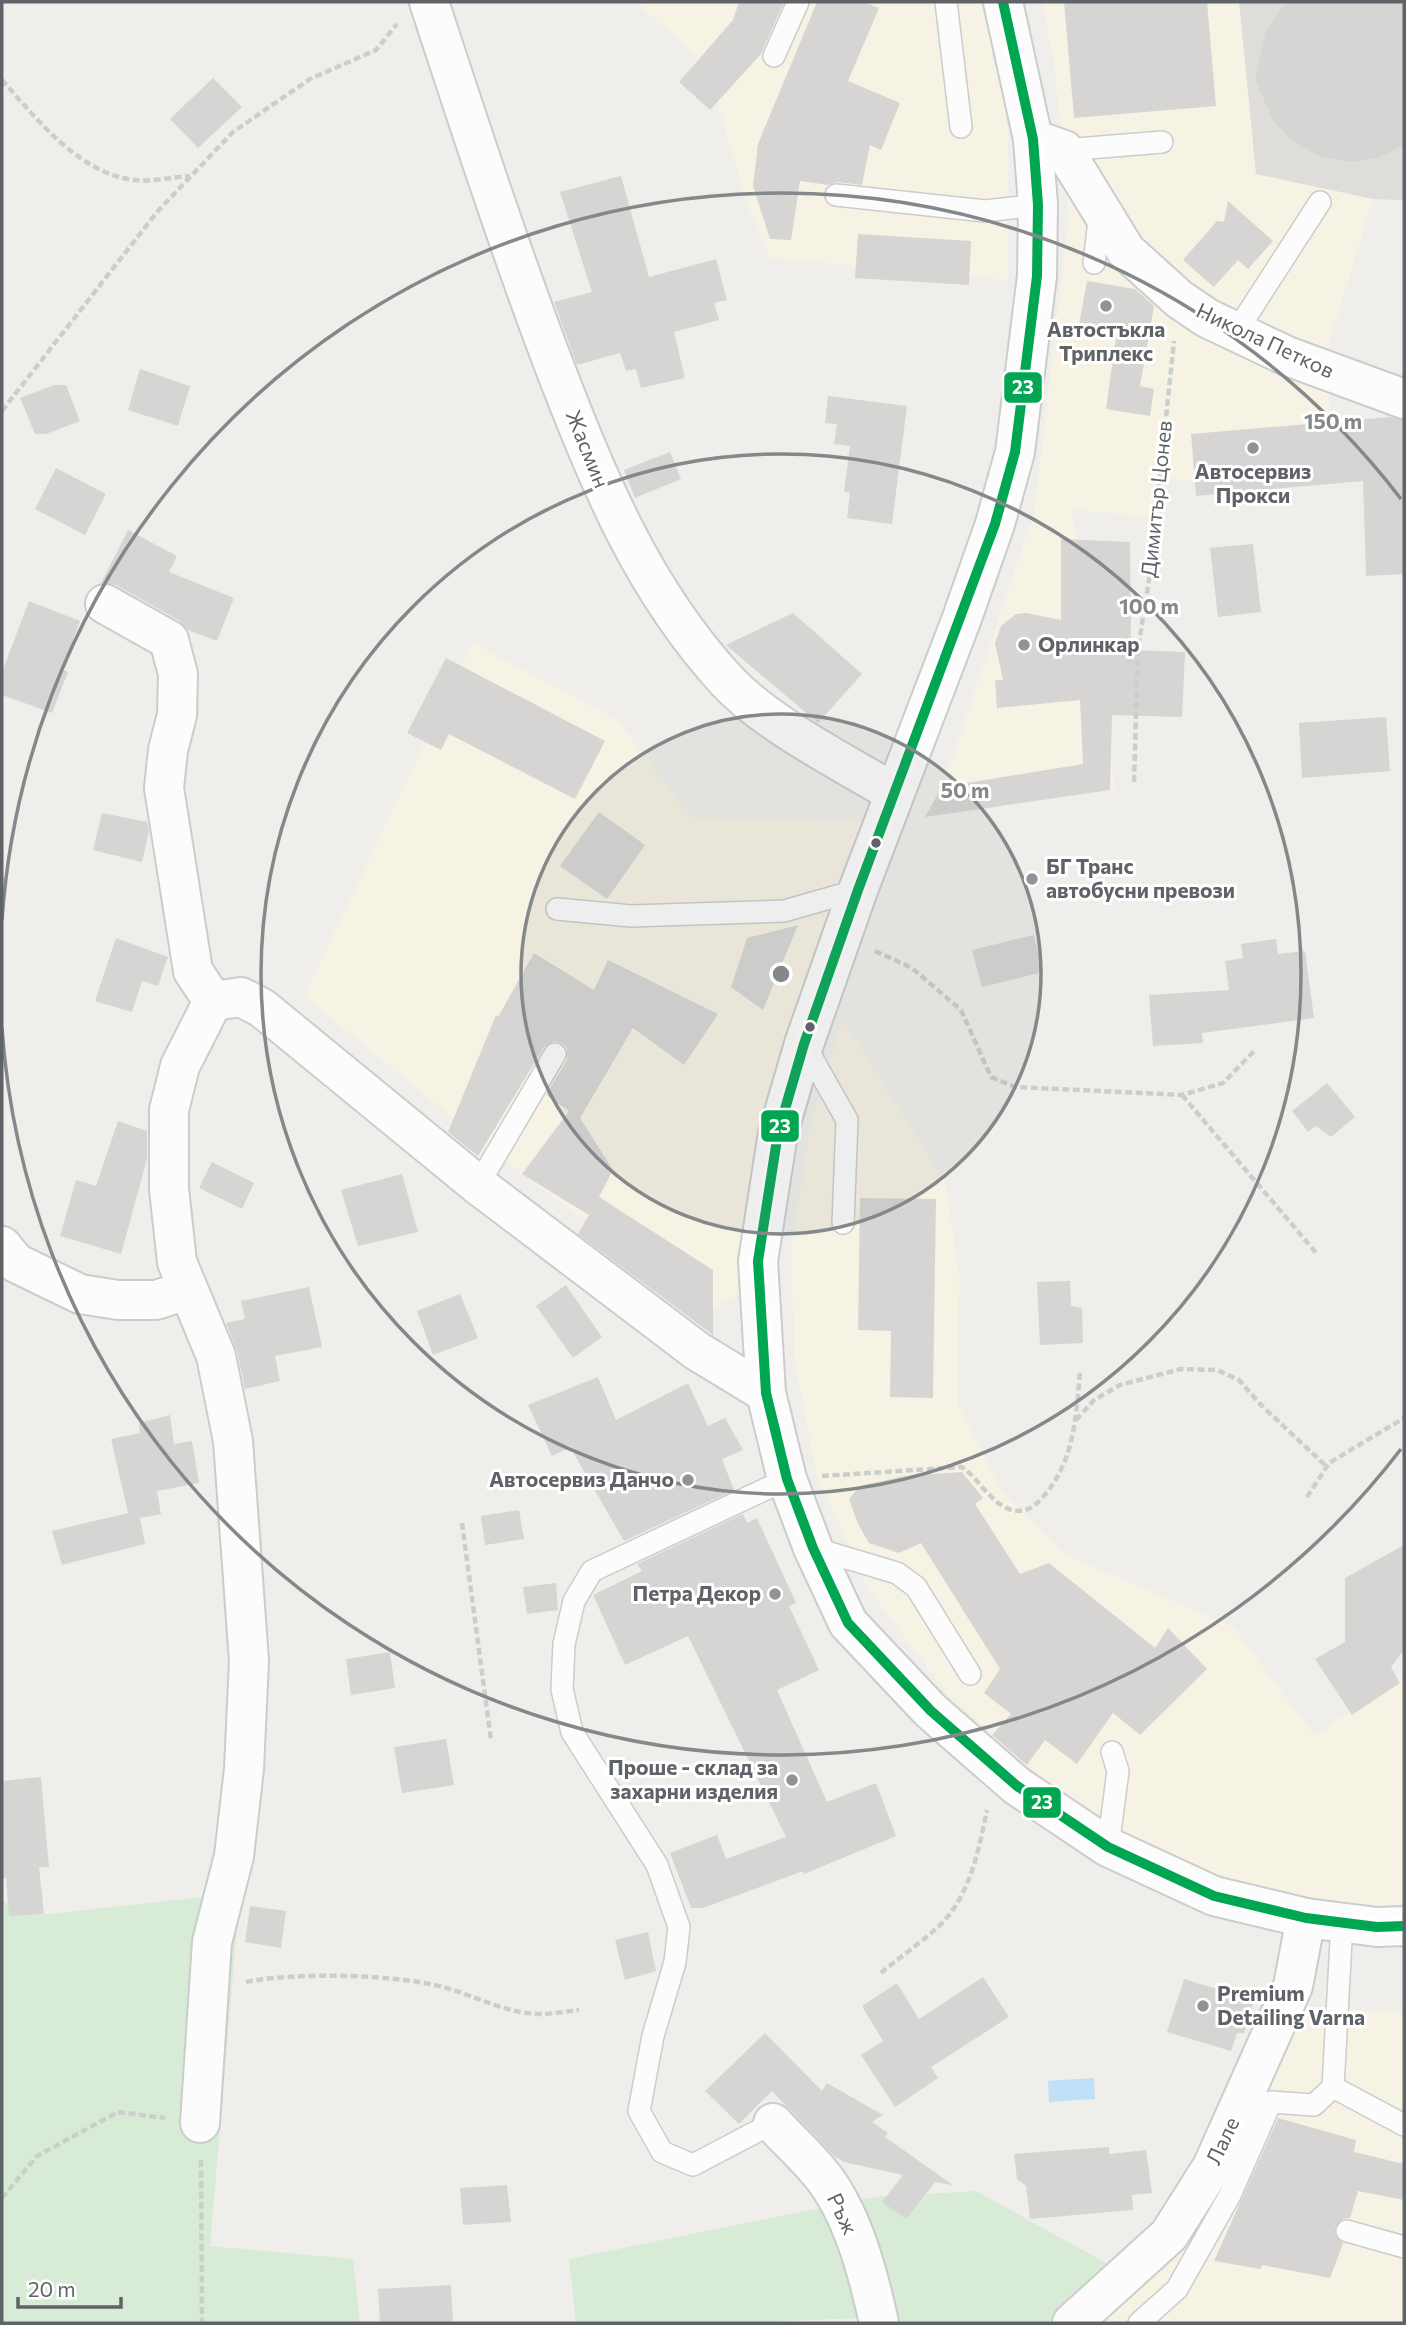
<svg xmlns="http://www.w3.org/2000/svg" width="1406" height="2325" viewBox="0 0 1406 2325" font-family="Commissioner,sans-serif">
	<rect width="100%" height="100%" fill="#efeeea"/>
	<path fill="#f7f3e4" d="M636,2H987L1008,129V280L771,258L748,206L706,65Z
		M1042,2H1239L1256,174L1373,199L1325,356L1336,471L1163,481L1159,519L1072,509L1115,788L935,811L1034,513L1069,216L1054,63Z
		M473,643L617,720L692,818L865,821L742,1291L710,1311L522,1174L304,996Z
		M842,1018L945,1181L959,1274L958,1404L1000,1489L1064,1554L1233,1627L1315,1736L1404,1675V1905L1381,1907L1276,1896L1156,1853L1056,1789L950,1697L870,1592L817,1476L795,1363L791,1250L809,1131Z
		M1300,2006L1404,2013V2323H1101L1198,2234Z"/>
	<path fill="#dfddda" d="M1239,2H1404V200L1373,199L1256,174Z"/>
	<path fill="#d8ebd6" d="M240,1893L210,2246L353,2259L360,2323H2V1901L38,1915Z
		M976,2191L1106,2263L1048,2323H895L893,2317L729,2323H576L569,2259L874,2197Z"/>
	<path fill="#bfe0f9" d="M1094,2078L1095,2099L1049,2102L1048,2081Z"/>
	<path fill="#d6d5d3" d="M739,2H784L761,54L710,110L679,82L733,20Z
		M817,2H864L879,8L848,81L900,103L881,150L870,145L862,185L837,182L828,185L800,181L791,240L770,239L753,186L758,144Z
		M1064,2H1207L1216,106L1074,118Z
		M1288,2H1404V145L1378,158L1348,162L1319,156L1293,141L1273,120L1255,79L1265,34L1280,9Z
		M213,78L242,107L198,148L170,119Z
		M621,176L649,277L716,259L727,300L714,303L719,320L674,332L685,378L641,388L636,369L626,371L620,353L577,365L554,302L592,292L560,192Z
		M1228,201L1273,241L1248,269L1238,260L1214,287L1183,260L1217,221L1224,222Z
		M858,234L971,241L969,285L855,278Z
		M1087,281L1135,289L1154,306L1140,386L1154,389L1150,416L1106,409L1117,331L1079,325Z
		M140,369L190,386L178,426L128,410Z
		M54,385H66L80,421L46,434H35L20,398Z
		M828,396L907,406L892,524L847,518L850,493L844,492L850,446L834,444L837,424L825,423Z
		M1389,417L1404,420V574L1366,576L1363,481L1196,496L1191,434Z
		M670,452L681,479L635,498L624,470Z
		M56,468L106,494L85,535L35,509Z
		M128,530L177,556L169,572L234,598L217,641L188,630L180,621L116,585L101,583Z
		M1061,539L1130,542L1131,650L1185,652L1182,717L1112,715L1110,790L925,817L942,787L1083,764L1080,700L997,708L995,680H1003L995,643L1001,626L1016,614L1026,613L1061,620Z
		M1253,544L1261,612L1218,617L1210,548Z
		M29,601L80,621L62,669L68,672L52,713L2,695V672Z
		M793,613L862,674L818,723L726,645Z
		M446,658L605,741L575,799L449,734L441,750L407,733Z
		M1386,717L1390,771L1302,778L1299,723Z
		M599,812L645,845L607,899L560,866Z
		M102,813L147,822L149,832L142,862L93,850Z
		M798,925L763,1010L731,987L747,938Z
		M1034,935L1043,972L982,987L972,950Z
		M116,938L168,957L158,986L142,981L132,1012L95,1001Z
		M1276,939L1278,954L1305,951L1314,1018L1202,1033L1203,1043L1153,1046L1149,995L1229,990L1225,961L1243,958L1241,944Z
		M534,953L594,990L608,960L718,1014L684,1065L633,1028L580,1118L613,1170L599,1197L713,1270V1335L578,1234L589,1215L522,1174L569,1111L546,1095L567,1060V1048L562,1043L554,1041L544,1047L478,1156L448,1132L496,1015L498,1017Z
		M1327,1083L1355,1117L1331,1137L1316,1126L1308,1132L1292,1111Z
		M118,1121L147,1131V1159L121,1254L60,1236L76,1180L96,1186Z
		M212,1162L254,1183L242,1209L199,1188Z
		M402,1174L418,1232L358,1246L341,1190Z
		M860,1198L936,1199L933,1398L890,1397L891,1331L858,1330Z
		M1070,1281L1071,1306L1082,1308L1083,1343L1040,1345L1037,1282Z
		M566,1285L602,1337L573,1358L536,1306Z
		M309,1287L322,1347L275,1356L280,1381L245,1389L237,1351L226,1323L245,1319L241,1301Z
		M460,1294L478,1338L433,1355L417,1311Z
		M598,1377L616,1420L688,1383L708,1426L725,1418L743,1450L722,1459L734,1490L624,1541L570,1447L552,1456L528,1405Z
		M170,1415L174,1444L192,1441L199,1483L157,1491L161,1514L140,1518L145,1544L62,1565L52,1531L128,1513L111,1439L140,1433L139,1423Z
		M962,1472L983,1498L975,1504L1020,1574L1049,1563L1155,1648L1168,1628L1207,1669L1140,1735L1113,1713L1077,1764L1045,1740L1027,1765L992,1735L1011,1714L984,1693L1000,1669L921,1543L899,1553L869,1543L858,1524L849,1499L860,1486L904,1476Z
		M519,1510L524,1539L485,1545L481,1516Z
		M743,1514L747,1523L757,1518L796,1603L789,1606L819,1670L777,1690L827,1802L876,1783L896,1836L804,1874L803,1871L703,1908H691L670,1853L717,1835L726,1859L786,1837L688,1636L625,1665L593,1595L642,1571L637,1564Z
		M1404,1545V1650L1391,1667L1400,1683L1352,1715L1315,1659L1345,1642V1578Z
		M556,1583L558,1610L527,1614L523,1587Z
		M390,1652L395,1688L351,1695L346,1659Z
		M446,1739L454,1785L402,1793L394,1747Z
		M41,1777L49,1867H39L44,1914L9,1916L6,1878H2V1781Z
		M250,1906L286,1911L281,1948L245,1942Z
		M648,1932L656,1971L625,1980L615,1940Z
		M983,1977L1009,2017L931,2067L938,2078L895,2107L861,2055L883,2041L862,2006L897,1983L919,2019Z
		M1184,1979L1254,2000L1244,2033H1237L1231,2051L1167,2032Z
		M765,2033L822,2091L827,2083L883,2115L872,2122L888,2133L885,2137L953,2185L935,2182L906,2219L882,2202L903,2175L844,2162L834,2156L772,2091L739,2124L705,2091Z
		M1278,2118L1356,2140L1354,2152L1404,2164V2200L1358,2191L1350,2218L1343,2219L1335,2227V2235L1343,2243L1330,2278L1262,2265L1261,2269L1214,2261Z
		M1109,2147V2154L1146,2150L1152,2193L1132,2195L1133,2210L1030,2219L1026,2186L1017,2179L1014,2154Z
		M507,2185L511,2222L463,2225L460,2188Z
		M451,2285L453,2323H380L378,2289Z"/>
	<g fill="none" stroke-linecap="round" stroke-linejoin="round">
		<g stroke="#cbcccc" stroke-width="24">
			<path id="service" d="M946,2L961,127
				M774,56L798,2
				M1064,150L1162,142
				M836,195L985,211L1038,205
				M1094,263L1100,212
				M1236,332L1320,202
				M557,909L631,916L784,911L858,890
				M804,1044L847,1120L843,1223
				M478,1185L555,1054
				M813,1548L897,1573L916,1587L970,1674
				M1108,1847L1118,1771L1112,1752
				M1333,2087L1404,2125
				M773,2123L693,2165L662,2152L639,2111L653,2036L675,1962L679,1927L657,1865L572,1732L562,1689L564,1644L574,1601L592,1571L787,1479
				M1347,2231L1404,2247
				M1139,2323L1177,2289L1230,2195L1271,2102L1314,2105L1333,2087L1342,1923"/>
		</g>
		<g stroke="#cbcccc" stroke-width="42">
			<path id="minor" d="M429,2C469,124 509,247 555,368C599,482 643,590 727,681C768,725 843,762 894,793
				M1033,139L1064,150L1126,251L1179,299L1207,318L1287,356L1404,399
				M105,604L169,640L178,674L177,715L168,750L164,788L193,971L213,1001
				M2,1246L16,1263L80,1294L118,1300H156L187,1290
				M200,2123L212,1942L234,1856L244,1769L249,1661L233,1441L216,1356L177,1262L169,1189V1110L180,1066L213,1001L241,997L262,1008L478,1185L697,1351L766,1393
				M773,2123C790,2142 812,2161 827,2182C855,2222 869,2277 879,2323
				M1072,2323L1169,2235L1212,2167L1293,1986L1306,1918"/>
		</g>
		<g stroke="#cbcccc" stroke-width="42">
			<path id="tertiary" d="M1003,2L1033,139L1038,205L1037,276L1015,452L995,524L962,618L858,890L804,1044L778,1133L758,1261L766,1393L787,1479L813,1548L848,1623L931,1711L1017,1786L1108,1847L1214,1896L1306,1918L1377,1927L1404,1926"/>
		</g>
		<path stroke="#cacfcc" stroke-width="4.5" stroke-dasharray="7 3.5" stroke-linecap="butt" d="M2,80C36,118 79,174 135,180C152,182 173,177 190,176
			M2,411L157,212L233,132L310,79L376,50L397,24
			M1134,782L1138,649L1149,580L1174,341
			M875,951L912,968L961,1010L991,1077L1015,1087L1182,1095L1223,1083L1256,1049
			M1182,1095L1318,1255
			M1076,1420L1094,1400L1120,1385L1181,1369L1217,1370L1239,1380L1260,1404L1327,1467
			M822,1476L962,1467C979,1479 989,1501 1009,1509C1024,1514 1033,1508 1042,1498C1074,1463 1076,1418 1080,1372
			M1307,1497L1329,1463L1404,1418
			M462,1523L491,1740
			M881,1973C900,1957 922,1942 940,1925C970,1896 979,1849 987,1810
			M246,1982C294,1972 395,1974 443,1987C476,1996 507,2014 541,2014C554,2014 567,2011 579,2010
			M201,2160L202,2323
			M2,2198L37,2156L118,2112L165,2118"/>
		<use href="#service" stroke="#fdfcfc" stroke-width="21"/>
		<use href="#minor" stroke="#fdfcfc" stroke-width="38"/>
		<use href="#tertiary" stroke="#fdfcfc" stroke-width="38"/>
		<g stroke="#fff" stroke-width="16">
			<path id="bus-1" d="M1003,2L1033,139L1038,205L1037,276L1015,452L995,524L858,890L804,1044L778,1133L758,1261L766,1393L787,1479L813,1548L848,1623L931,1711L1017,1786L1108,1847L1214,1896L1306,1918L1377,1927L1404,1926"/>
		</g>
		<use href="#bus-1" stroke="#00a651" stroke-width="10"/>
	</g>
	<circle cx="781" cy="974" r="260" fill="#84888a" fill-opacity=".12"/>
	<g fill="none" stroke="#84888a" stroke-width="3.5">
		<circle cx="781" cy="974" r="260"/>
		<circle cx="781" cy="974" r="520"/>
		<path d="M1401 1449A781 781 0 0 1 2 1028M2 920A781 781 0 0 1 1401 499"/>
	</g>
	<g fill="#919496" stroke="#fff" stroke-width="2.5">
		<circle cx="1106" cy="306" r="7"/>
		<circle cx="1253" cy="448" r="7"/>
		<circle cx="1024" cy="645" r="7"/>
		<circle cx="1032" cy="879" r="7"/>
		<circle cx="688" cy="1480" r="7"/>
		<circle cx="775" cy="1594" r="7"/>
		<circle cx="792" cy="1780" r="7"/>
		<circle cx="1203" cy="2006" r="7"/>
	</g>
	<g fill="#5f6368" stroke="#fff" stroke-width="2.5">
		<circle cx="876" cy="843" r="6"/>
		<circle cx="810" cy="1027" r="6"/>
	</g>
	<g text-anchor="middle" stroke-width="6" stroke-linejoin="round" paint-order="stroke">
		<g font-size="21" font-weight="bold" fill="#5f6368" stroke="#fff" text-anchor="start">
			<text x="1106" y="337" text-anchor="middle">Автостъкла<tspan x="1106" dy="24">Триплекс</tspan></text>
			<text x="1253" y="479" text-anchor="middle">Автосервиз<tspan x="1253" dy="24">Прокси</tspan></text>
			<text x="1038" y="652">Орлинкар</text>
			<text x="1046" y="874">БГ Транс<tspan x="1046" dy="24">автобусни превози</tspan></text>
			<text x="674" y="1487" text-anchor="end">Автосервиз Данчо</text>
			<text x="761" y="1601" text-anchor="end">Петра Декор</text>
			<text x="778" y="1775" text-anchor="end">Проше - склад за<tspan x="778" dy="24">захарни изделия</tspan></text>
			<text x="1217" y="2001">Premium<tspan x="1217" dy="24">Detailing Varna</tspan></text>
		</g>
		<g font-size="21" fill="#5f6368" stroke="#fff">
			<text transform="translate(1265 341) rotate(25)" y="7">Никола Петков</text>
			<text transform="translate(587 449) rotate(68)" y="7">Жасмин</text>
			<text transform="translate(1157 499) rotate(-84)" y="7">Димитър Цонев</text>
			<text transform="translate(1223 2141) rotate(-65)" y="7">Лале</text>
			<text transform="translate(842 2214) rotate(65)" y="7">Ръж</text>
		</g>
	</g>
	<circle cx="781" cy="974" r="10" fill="#84888a" stroke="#fff" stroke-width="3.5"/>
	<g font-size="21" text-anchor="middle" font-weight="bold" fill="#84888a" stroke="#fff" stroke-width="6" stroke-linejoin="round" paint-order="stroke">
		<text x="1333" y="429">150 m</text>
		<text x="1149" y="614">100 m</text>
		<text x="965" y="798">50 m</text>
	</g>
	<g stroke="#fff" stroke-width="2.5">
		<rect x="1003" y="371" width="40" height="33" rx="7" fill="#00a651"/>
		<rect x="760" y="1109" width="40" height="34" rx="7" fill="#00a651"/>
		<rect x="1022" y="1786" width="40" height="33" rx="7" fill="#00a651"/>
	</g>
	<g font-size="19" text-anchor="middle" font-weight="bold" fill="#fff">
		<text x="1023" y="394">23</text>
		<text x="780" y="1133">23</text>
		<text x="1042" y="1809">23</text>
	</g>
	<rect width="1406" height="2325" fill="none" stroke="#5f6368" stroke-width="7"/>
	<path d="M18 2297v10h103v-10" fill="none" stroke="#5f6368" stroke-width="3.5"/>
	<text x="28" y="2297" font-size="21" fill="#5f6368" stroke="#ffffff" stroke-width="5" paint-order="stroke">20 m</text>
</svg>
